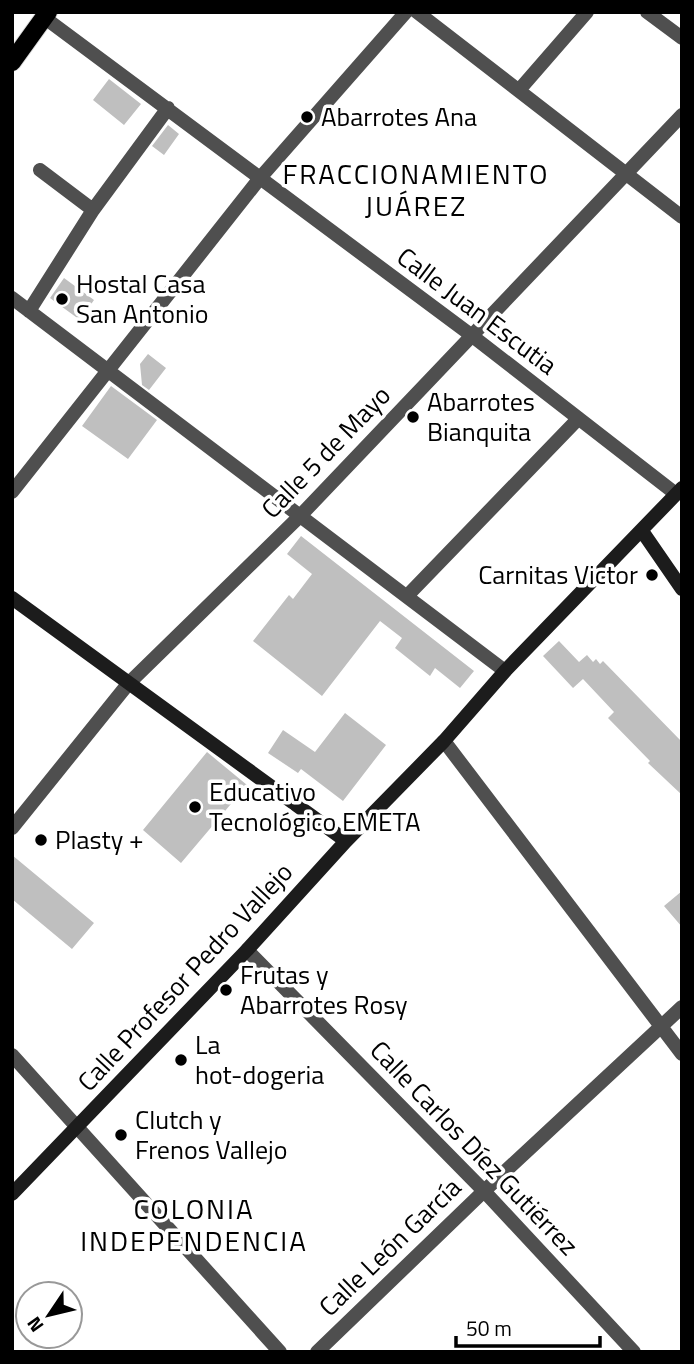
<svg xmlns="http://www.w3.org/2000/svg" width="694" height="1364" viewBox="0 0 694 1364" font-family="'Titillium Web',sans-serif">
	<rect width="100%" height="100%" fill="#fff"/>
	<path fill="#bfbfbf" d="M109,79L141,104L124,125L93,100Z
		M168,125L179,134L164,155L152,146Z
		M64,278L94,300L80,320L50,298Z
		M148,354L166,368L149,390L142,385L140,364Z
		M111,386L157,420L128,459L82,426Z
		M301,536L474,671L460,688L435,668L430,676L395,648L402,638L380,621L322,696L253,641L289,595L293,599L312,574L287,554Z
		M559,641L579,662L587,655L593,662L596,659L600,664L603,661L682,742V795L648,763L650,761L608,718L614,712L583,679L573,688L543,656Z
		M345,713L386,745L343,801L301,769L298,773L268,753L283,730L315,752Z
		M207,752L247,785L181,863L143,830Z
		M12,855L94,923L72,949L12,899Z
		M682,891V927L664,906Z"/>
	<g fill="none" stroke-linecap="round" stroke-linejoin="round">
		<g stroke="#dbdbdb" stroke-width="20">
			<path id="primary" d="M12,62L48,12"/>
		</g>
		<path stroke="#4f4f4f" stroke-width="14" d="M417,12L682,217
			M647,12L682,38
			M45,18L471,335L676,494
			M520,89L587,12
			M40,170L93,210
			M12,298L505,671
			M29,311L93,210L168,108
			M12,492L260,178L406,12
			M407,596L578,419
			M444,741L682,1054
			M12,828L128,684L301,515L682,115
			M247,950L484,1191L634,1352
			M12,1055L280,1352
			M317,1352L484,1191L682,1007"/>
		<path stroke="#1c1c1c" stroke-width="14" d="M642,531L682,589
			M12,598L346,841
			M12,1194L247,950L346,841L444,741L505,671L682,488"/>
		<use href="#primary" stroke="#000" stroke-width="18"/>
	</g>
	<g fill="#000" stroke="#fff" stroke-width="2.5">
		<circle cx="307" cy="117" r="7"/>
		<circle cx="62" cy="299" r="7"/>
		<circle cx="413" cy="417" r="7"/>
		<circle cx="652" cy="575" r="7"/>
		<circle cx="195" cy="807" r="7"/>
		<circle cx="41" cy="840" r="7"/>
		<circle cx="226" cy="990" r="7"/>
		<circle cx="181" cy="1060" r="7"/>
		<circle cx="121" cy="1135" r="7"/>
	</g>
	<g text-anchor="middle" stroke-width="7" stroke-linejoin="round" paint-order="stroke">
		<g font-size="26" fill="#000" stroke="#fff" text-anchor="start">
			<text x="321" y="126">Abarrotes Ana</text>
			<text x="76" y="293">Hostal Casa<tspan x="76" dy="30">San Antonio</tspan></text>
			<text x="427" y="411">Abarrotes<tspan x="427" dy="30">Bianquita</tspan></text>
			<text x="638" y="584" text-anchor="end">Carnitas Victor</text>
			<text x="209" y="801">Educativo<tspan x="209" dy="30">Tecnológico EMETA</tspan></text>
			<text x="55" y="849">Plasty +</text>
			<text x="240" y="984">Frutas y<tspan x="240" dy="30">Abarrotes Rosy</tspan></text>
			<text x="195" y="1054">La<tspan x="195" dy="30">hot-dogeria</tspan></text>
			<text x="135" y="1129">Clutch y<tspan x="135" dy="30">Frenos Vallejo</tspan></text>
		</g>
		<g font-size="26" fill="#000" stroke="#fff">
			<text transform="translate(477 311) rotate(37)" y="9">Calle Juan Escutia</text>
			<text transform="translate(326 452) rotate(-46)" y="9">Calle 5 de Mayo</text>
			<text transform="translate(185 977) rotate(-47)" y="9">Calle Profesor Pedro Vallejo</text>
			<text transform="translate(474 1148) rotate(46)" y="9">Calle Carlos Díez Gutiérrez</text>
			<text transform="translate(390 1247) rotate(-44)" y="9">Calle León García</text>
		</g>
		<g font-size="28" letter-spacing="2" fill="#000" stroke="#fff">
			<text x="416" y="184">FRACCIONAMIENTO<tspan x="416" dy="32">JUÁREZ</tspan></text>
			<text x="194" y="1219">COLONIA<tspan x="194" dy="32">INDEPENDENCIA</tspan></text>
		</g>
	</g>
	<rect width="694" height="1364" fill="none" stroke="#000000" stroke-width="28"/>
	<g transform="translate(49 1315) rotate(235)"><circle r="33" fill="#ffffff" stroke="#999999" stroke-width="2"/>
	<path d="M0-5L12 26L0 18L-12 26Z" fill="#000000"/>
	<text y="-10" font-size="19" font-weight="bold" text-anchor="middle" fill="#000000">N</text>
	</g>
	<path d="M456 1336v10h144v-10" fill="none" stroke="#000000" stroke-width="3.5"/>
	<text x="466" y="1336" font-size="21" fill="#000000" stroke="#ffffff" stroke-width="5" paint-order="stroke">50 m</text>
</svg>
